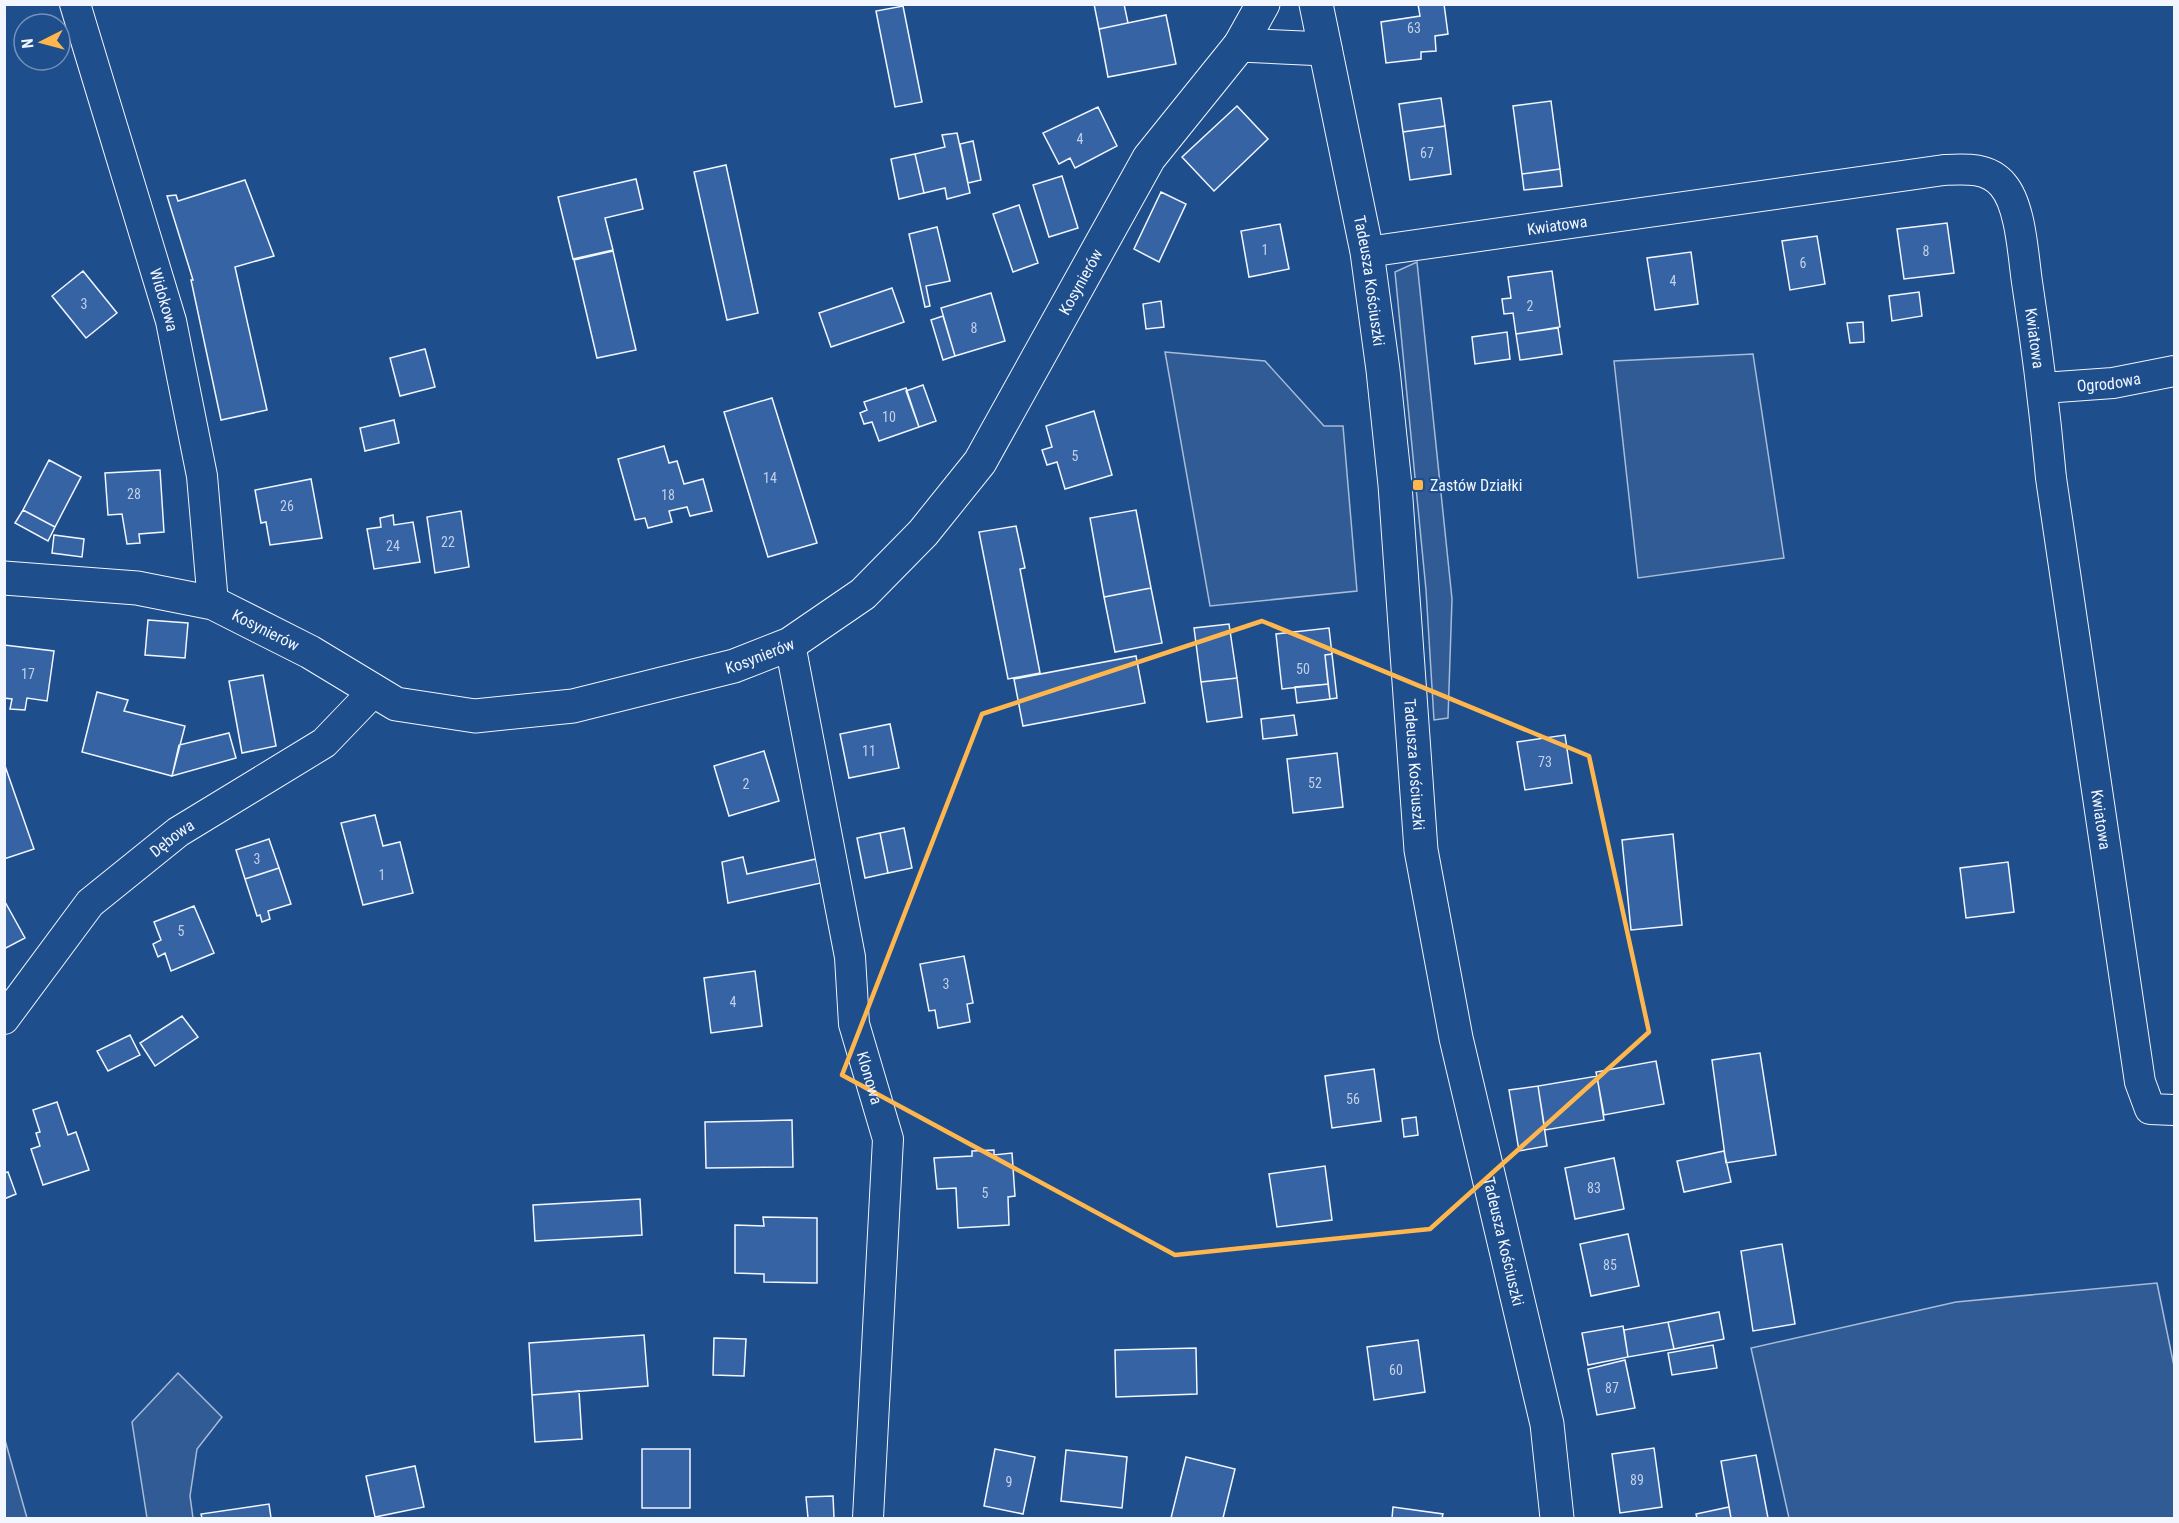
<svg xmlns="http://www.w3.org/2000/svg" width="2179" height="1523" viewBox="0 0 2179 1523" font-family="'Roboto Condensed',sans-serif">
	<rect width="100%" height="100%" fill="#1f4e8c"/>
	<path fill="#305b95" stroke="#a8bbd7" stroke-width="1.5" d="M1417,262L1452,599L1448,718L1434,720L1426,590L1395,272Z
		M1165,352L1265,361L1324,426H1343L1357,591L1210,606Z
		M1753,354L1784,558L1638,578L1614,361Z
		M2157,1283L2174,1366V1518H1789L1751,1348L1956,1302Z
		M178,1373L222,1417L197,1449L190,1496L193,1518H147L132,1422Z
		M4,1440H5L27,1518H5Z"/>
	<path fill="#3563a3" stroke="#f2f6ff" stroke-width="1.5" d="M1094,4H1124L1128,23L1099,29Z
		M1418,4H1444L1448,34L1435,36L1436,51L1421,52V59L1386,63L1381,22L1420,16Z
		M903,6L922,102L895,107L876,11Z
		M1166,15L1176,64L1108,77L1099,29Z
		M1441,98L1445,126L1403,132L1399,104Z
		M1551,101L1560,169L1522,174L1513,106Z
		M1237,106L1268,139L1214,191L1182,157Z
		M1098,107L1117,146L1075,168L1070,158L1059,164L1043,133Z
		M1445,126L1451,174L1410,180L1403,132Z
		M957,133L970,193L947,199L945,188L924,193L915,154L945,147L942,135Z
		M973,141L981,180L968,183L960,144Z
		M915,154L924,193L899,199L891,159Z
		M726,165L758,313L727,320L694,172Z
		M1560,169L1562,186L1524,190L1522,174Z
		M1062,176L1078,228L1049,237L1033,185Z
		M636,179L643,209L605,218L613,250L573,259L558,197Z
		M245,180L274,256L235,267L267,410L221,420L191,280H193L167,196L176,195L178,201Z
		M1161,192L1186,204L1159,262L1134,249Z
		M1019,205L1038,263L1013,272L993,214Z
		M1947,223L1954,273L1904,279L1897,229Z
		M1280,224L1289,269L1249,277L1241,231Z
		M937,227L950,281L926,286L930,306L925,307L909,234Z
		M1817,236L1825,284L1790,290L1782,241Z
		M613,251L636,350L597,358L574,260Z
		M1691,252L1698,304L1655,310L1647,258Z
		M83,271L117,313L86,338L52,296Z
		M1552,271L1560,327L1516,334L1513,313L1504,314L1502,299L1511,298L1508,277Z
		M892,288L904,322L831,347L819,313Z
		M1919,292L1922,316L1892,321L1889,296Z
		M991,293L1005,341L955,356L941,308Z
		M1161,301L1164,327L1146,329L1143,304Z
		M943,316L955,356L943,360L931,320Z
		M1863,322L1864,342L1850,343L1847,323Z
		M1558,328L1562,354L1520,360L1516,334Z
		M1507,332L1510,359L1475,364L1472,337Z
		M425,349L435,387L400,396L390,358Z
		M923,385L936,421L919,427L906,391Z
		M906,388L919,427L879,441L872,422L864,424L860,413L867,410L864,402Z
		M772,398L817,543L768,557L724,412Z
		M1094,411L1112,475L1065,489L1057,462L1047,465L1042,450L1052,447L1046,426Z
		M394,420L399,443L365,451L360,428Z
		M664,446L669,463L677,461L684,484L703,479L712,511L690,516L687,507L669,511L672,522L648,528L645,518L635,520L618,459Z
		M49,460L81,477L55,527L23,510Z
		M160,470L164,532L139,534L140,543L127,544L122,514L108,515L105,473Z
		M311,479L322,538L270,545L266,522L261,523L255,490Z
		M23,510L55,527L48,541L15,523Z
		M1136,510L1151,588L1104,597L1090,518Z
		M461,511L469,567L435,573L427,517Z
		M393,515L394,525L413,522L420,562L374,569L367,529L381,527L380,518Z
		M1016,526L1025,568L1020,569L1040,673L1008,679L979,532Z
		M54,535L84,539L82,557L52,553Z
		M1151,588L1162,643L1115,652L1104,597Z
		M148,620L188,623L185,658L145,655Z
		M1229,624L1237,678L1201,682L1194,628Z
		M1329,628L1332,654L1325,655L1328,684L1282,689L1276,634Z
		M4,645L54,651L47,701L27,698L25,710L10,709L12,699L4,698Z
		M1332,654L1337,698L1330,699L1325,655Z
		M1136,656L1145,703L1023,726L1014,679Z
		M263,675L276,746L242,753L229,681Z
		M1237,678L1242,717L1207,722L1201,682Z
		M1328,684L1330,699L1297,703L1295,687Z
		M97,692L128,700L124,711L185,726L172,776L82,752Z
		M1294,715L1297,735L1263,739L1261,719Z
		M890,724L899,768L849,778L840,734Z
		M229,733L236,758L172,776L179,745Z
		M1565,735L1572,783L1525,790L1517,742Z
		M764,751L779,801L729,816L714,766Z
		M1337,753L1343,807L1293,813L1287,759Z
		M4,763L34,849L4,859Z
		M375,815L383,846L400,842L413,893L363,905L341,823Z
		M904,828L912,868L888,873L880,833Z
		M880,833L888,873L865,878L857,838Z
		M1673,834L1682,925L1631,930L1622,840Z
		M269,839L279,868L245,879L236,850Z
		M743,857L747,874L816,859L821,883L728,903L722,862Z
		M2008,862L2014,912L1966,918L1960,868Z
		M279,868L291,904L268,911L270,919L262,922L260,915L257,916L245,879Z
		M4,900L25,938L4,949Z
		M194,906L214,953L171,971L165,953L158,957L153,944L161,940L154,922Z
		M964,956L973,1003L967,1004L970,1022L938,1028L935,1010L929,1011L920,964Z
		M755,971L762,1026L711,1033L704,978Z
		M182,1016L198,1037L155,1066L140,1043Z
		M130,1035L140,1055L108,1071L97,1051Z
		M1760,1053L1776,1155L1726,1163L1712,1060Z
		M1656,1061L1664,1104L1604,1115L1596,1072Z
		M1374,1069L1381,1121L1332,1128L1325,1076Z
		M1597,1076L1604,1120L1545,1130L1538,1086Z
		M1538,1086L1547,1146L1519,1151L1509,1090Z
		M57,1102L68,1135L76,1132L89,1170L43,1185L31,1149L40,1146L36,1133L40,1132L33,1110Z
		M1416,1117L1418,1135L1404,1137L1402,1119Z
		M792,1120L793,1167L706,1168L705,1122Z
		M994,1150V1155L1012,1153L1015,1196L1008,1197L1009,1225L958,1228L956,1188L937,1189L934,1158L972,1156V1151Z
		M1724,1151L1731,1182L1684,1192L1677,1161Z
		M1614,1158L1624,1209L1575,1219L1565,1168Z
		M1325,1166L1332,1220L1277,1227L1269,1174Z
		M8,1172L16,1194L4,1199V1173Z
		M640,1199L642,1235L535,1241L533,1205Z
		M763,1217L817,1218V1283L764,1282V1274L735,1273V1225L764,1226Z
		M1628,1234L1639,1286L1591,1296L1580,1244Z
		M1782,1244L1795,1324L1753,1331L1741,1251Z
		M1719,1312L1724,1339L1674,1349L1668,1322Z
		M1668,1322L1674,1349L1628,1357L1624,1330Z
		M1623,1326L1628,1357L1588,1365L1582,1333Z
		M644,1335L648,1386L532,1395L529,1343Z
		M714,1338L746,1339L744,1376L713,1375Z
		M1418,1340L1425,1392L1374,1400L1367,1347Z
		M1713,1345L1717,1368L1672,1375L1668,1353Z
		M1196,1348L1197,1394L1116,1397L1115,1350Z
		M1625,1360L1635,1408L1597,1415L1588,1369Z
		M579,1391L582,1439L535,1442L532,1395Z
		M1654,1448L1662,1507L1620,1513L1612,1454Z
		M642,1449H690V1508H642Z
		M995,1449L1035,1457L1023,1514L984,1506Z
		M1066,1450L1127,1457L1122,1508L1061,1501Z
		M1756,1455L1768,1518H1731L1721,1461Z
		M1186,1457L1235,1469L1223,1518H1171Z
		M415,1466L424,1507L375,1517L366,1476Z
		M833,1496L834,1518H808L806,1497Z
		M269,1504L271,1518H202L201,1514Z
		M1393,1507L1443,1514L1442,1518H1392Z
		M1729,1507L1731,1518H1697L1696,1514Z"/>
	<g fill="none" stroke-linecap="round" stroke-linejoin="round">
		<g stroke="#f2f6ff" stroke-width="32">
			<g id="minor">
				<path id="s1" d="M75,4L171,321L202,476L213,603"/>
				<path id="s2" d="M1367,252L1944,170C1965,169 1988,167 2003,185C2021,206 2023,255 2027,282C2037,347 2045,412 2051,478L2140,1082L2150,1109L2174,1110"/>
				<path id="s3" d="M2043,388L2113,383L2174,371"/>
				<path id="s4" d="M790,644L850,957L854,1024L888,1139L868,1518"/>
				<path id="s5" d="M4,1019L90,903L178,832L324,743L373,692"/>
			</g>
		</g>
		<g stroke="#f2f6ff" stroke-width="35">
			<g id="tertiary">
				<path id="s6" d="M1316,4L1367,252L1383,370L1395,485L1421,850L1456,1038L1547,1424L1557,1518"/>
				<path d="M1240,45L1325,49"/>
				<path id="s7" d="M4,578L137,588L213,603L310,652L396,704L475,716L573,706L734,666L790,644L863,594L923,533L980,462L1149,158L1240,45L1263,4"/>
			</g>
		</g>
		<use href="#minor" stroke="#1f4e8c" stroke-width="30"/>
		<use href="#tertiary" stroke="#1f4e8c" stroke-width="33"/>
	</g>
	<path fill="none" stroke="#ffb74d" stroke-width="4.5" stroke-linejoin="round" d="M1262,621L1589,756L1649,1032L1430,1229L1175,1255L842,1075L982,714Z"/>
	<rect fill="#ffb74d" stroke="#1f4e8c" stroke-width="2" x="1412" y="479" width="12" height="12" rx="3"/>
	<g text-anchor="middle" stroke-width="4.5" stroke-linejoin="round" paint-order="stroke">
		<g font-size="14" fill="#c3d1e8">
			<text x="1414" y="33">63</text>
			<text x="1080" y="144">4</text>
			<text x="1427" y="158">67</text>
			<text x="1265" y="255">1</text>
			<text x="1926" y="256">8</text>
			<text x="1803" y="268">6</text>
			<text x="1673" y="286">4</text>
			<text x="84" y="309">3</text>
			<text x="1530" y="311">2</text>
			<text x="974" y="333">8</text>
			<text x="889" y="422">10</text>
			<text x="1075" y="461">5</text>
			<text x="770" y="483">14</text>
			<text x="134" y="499">28</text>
			<text x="668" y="500">18</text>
			<text x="287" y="511">26</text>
			<text x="448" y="547">22</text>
			<text x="393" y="551">24</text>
			<text x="1303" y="674">50</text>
			<text x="28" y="679">17</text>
			<text x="869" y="756">11</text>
			<text x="1545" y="767">73</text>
			<text x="1315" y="788">52</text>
			<text x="746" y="789">2</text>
			<text x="257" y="864">3</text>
			<text x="382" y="880">1</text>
			<text x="181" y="936">5</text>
			<text x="946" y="989">3</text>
			<text x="733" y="1007">4</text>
			<text x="1353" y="1104">56</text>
			<text x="1594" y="1193">83</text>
			<text x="985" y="1198">5</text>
			<text x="1610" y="1270">85</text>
			<text x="1396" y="1375">60</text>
			<text x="1612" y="1393">87</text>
			<text x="1637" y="1485">89</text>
			<text x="1009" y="1487">9</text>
		</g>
		<g font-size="16" fill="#f2f6ff" stroke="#1f4e8c">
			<text dy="6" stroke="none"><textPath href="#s2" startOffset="192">Kwiatowa</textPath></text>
			<text dy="6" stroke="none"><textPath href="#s6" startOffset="282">Tadeusza Kościuszki</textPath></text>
			<text dy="6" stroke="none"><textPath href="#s7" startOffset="1296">Kosynierów</textPath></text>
			<text dy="6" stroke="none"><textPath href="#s1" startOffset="309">Widokowa</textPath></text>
			<text dy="6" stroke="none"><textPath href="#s2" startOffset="804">Kwiatowa</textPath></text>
			<text dy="6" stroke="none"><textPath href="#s3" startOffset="66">Ogrodowa</textPath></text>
			<text dy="6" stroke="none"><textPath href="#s7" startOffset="270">Kosynierów</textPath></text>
			<text dy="6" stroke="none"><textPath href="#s7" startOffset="792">Kosynierów</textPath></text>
			<text dy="6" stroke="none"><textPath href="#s6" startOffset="768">Tadeusza Kościuszki</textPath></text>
			<text dy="6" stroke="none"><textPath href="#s2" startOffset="1290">Kwiatowa</textPath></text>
			<text dy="6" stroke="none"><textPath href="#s5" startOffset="249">Dębowa</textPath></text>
			<text dy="6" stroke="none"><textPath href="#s4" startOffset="442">Klonowa</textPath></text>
			<text dy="6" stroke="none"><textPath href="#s6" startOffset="1254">Tadeusza Kościuszki</textPath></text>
		</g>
		<g font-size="16" fill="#f2f6ff" stroke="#1f4e8c" text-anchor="start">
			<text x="1430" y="491">Zastów Działki</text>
		</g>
	</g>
	<rect width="2179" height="1523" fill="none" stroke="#f2f6ff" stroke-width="12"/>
	<g transform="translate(42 42) rotate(264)"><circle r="28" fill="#1f4e8c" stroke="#7391ba" stroke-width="1.5"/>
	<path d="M0-4.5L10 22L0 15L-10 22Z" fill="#ffb74d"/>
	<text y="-9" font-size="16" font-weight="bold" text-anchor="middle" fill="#f2f6ff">N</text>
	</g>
</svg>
